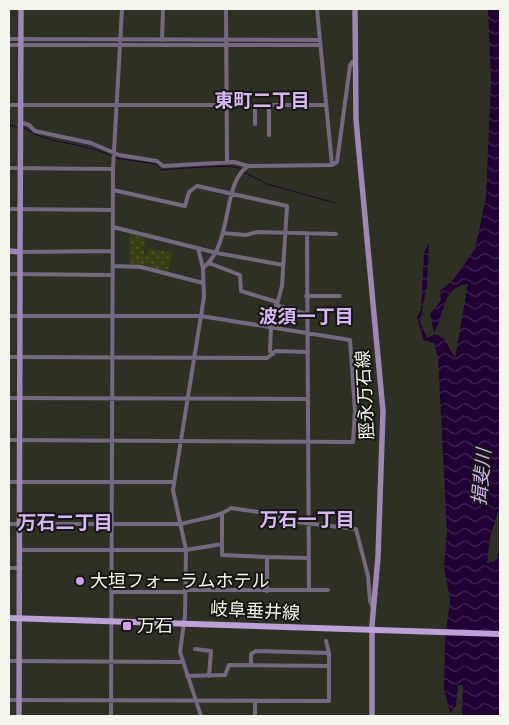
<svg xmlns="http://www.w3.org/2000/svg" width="509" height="725" viewBox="0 0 509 725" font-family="'Exo 2','Noto Sans JP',sans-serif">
	<defs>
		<pattern id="park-dots" width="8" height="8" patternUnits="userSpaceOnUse" patternTransform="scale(1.25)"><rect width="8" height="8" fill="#383f13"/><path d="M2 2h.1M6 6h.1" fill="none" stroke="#555b36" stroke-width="1.8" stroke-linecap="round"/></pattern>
		<pattern id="water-waves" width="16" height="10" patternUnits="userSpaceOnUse" patternTransform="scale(1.25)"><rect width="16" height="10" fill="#200035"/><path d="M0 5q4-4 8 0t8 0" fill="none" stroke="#412653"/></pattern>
	</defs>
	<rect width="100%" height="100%" fill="#2d3023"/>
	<path fill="url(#park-dots)" d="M129,232L145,236L144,255H147L149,248L172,252L168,273L129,265Z"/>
	<path fill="url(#water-waves)" d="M488,9H500V506L490,537L487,563L495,561L500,550V716H462L463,685H458L456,706L450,713L444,689L445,640L450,600L444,567L447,532L438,357L434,343L424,341L417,318L421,310L424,253L429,243L427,285L420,322L427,338L436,334L444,339L455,358L468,284C441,287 445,315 434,333L430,314L441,300L440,291L454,279L475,249L486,198L491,80Z"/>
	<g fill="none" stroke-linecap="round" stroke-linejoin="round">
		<path stroke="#200035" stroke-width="1" d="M9,125L17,127
			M24,128C32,132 39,137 49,139C71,145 91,146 112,156
			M115,158L156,164L161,170C174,169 236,163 241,169
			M244,172L267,184L335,203"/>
		<path stroke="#766783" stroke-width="4" d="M226,9L227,162
			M317,9L332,165
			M9,39L319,40
			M162,40L163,9
			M9,45H320
			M9,105H325
			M20,122L29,125L35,131L91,143L119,155L157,161L163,166L234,162L248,166
			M255,124V105
			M269,135V105
			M9,168L113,169
			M113,190L185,206L189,192L197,186L287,206L282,286L271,327L270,351L273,354
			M9,209L113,210
			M113,227L217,253L283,265
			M223,233L246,235L257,232L336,234
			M307,233L309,590
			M198,248L203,268
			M20,252L113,251
			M209,263L240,275L241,291L277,302
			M113,266L141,267L203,283
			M9,274L113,275
			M306,296H340
			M276,305L306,314
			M9,316H201L350,340L355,411L353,442L9,440
			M9,357L267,358L276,351L306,352
			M9,398L306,399
			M9,482H174
			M222,515V555L267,557
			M9,524H182C199,518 216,519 231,508L265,513L288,521L356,529L368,576L370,601L373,608
			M20,550H186L222,544
			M9,568H19
			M185,590H328
			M267,591V557L308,558
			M111,592H185
			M195,649L211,651L209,676
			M9,661L181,662
			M251,665V654L256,651L329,653
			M187,676L225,675L229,665L329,666
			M9,700L329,701V653L326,641
			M255,701V716
			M111,716L113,169L122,9
			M201,716L180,652L185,615L186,550L173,490L204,297L203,268C234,243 221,184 248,166L332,165L337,162L350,66L352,62H356"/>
		<path stroke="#9e87b4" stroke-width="5.5" d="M355,9L356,120L383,411L378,557L372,625V716
			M9,251L20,252V274L19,716
			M20,252L21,9"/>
		<path stroke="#bda0d9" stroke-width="6" d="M9,618L500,634"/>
	</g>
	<g fill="#d19dfe" stroke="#161711" stroke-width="2">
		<circle cx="80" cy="581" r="5"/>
		<rect x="122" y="621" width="10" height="10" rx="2.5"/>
	</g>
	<g text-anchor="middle" stroke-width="4" stroke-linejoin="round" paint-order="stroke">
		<g font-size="18" fill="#f4f6ed" stroke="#161711">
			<text transform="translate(365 395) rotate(-93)" y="6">脛永万石線</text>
			<text transform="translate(255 611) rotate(3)" y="6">岐阜垂井線</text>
		</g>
		<g font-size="18" fill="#f4f6ed" stroke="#161711" text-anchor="start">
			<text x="90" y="587">大垣フォーラムホテル</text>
			<text x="137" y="632">万石</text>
		</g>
		<g font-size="19" font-weight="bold" fill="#d8b5f8" stroke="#161711">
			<text x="262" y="107">東町二丁目</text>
			<text x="306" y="323">波須一丁目</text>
			<text x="307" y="526">万石一丁目</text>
			<text x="65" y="529">万石二丁目</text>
		</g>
		<g font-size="19" font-style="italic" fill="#d1acf3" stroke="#161711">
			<text transform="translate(481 477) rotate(-85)" y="7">揖斐川</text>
		</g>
	</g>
	<rect width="509" height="725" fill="none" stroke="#f4f6ed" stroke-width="20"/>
</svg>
